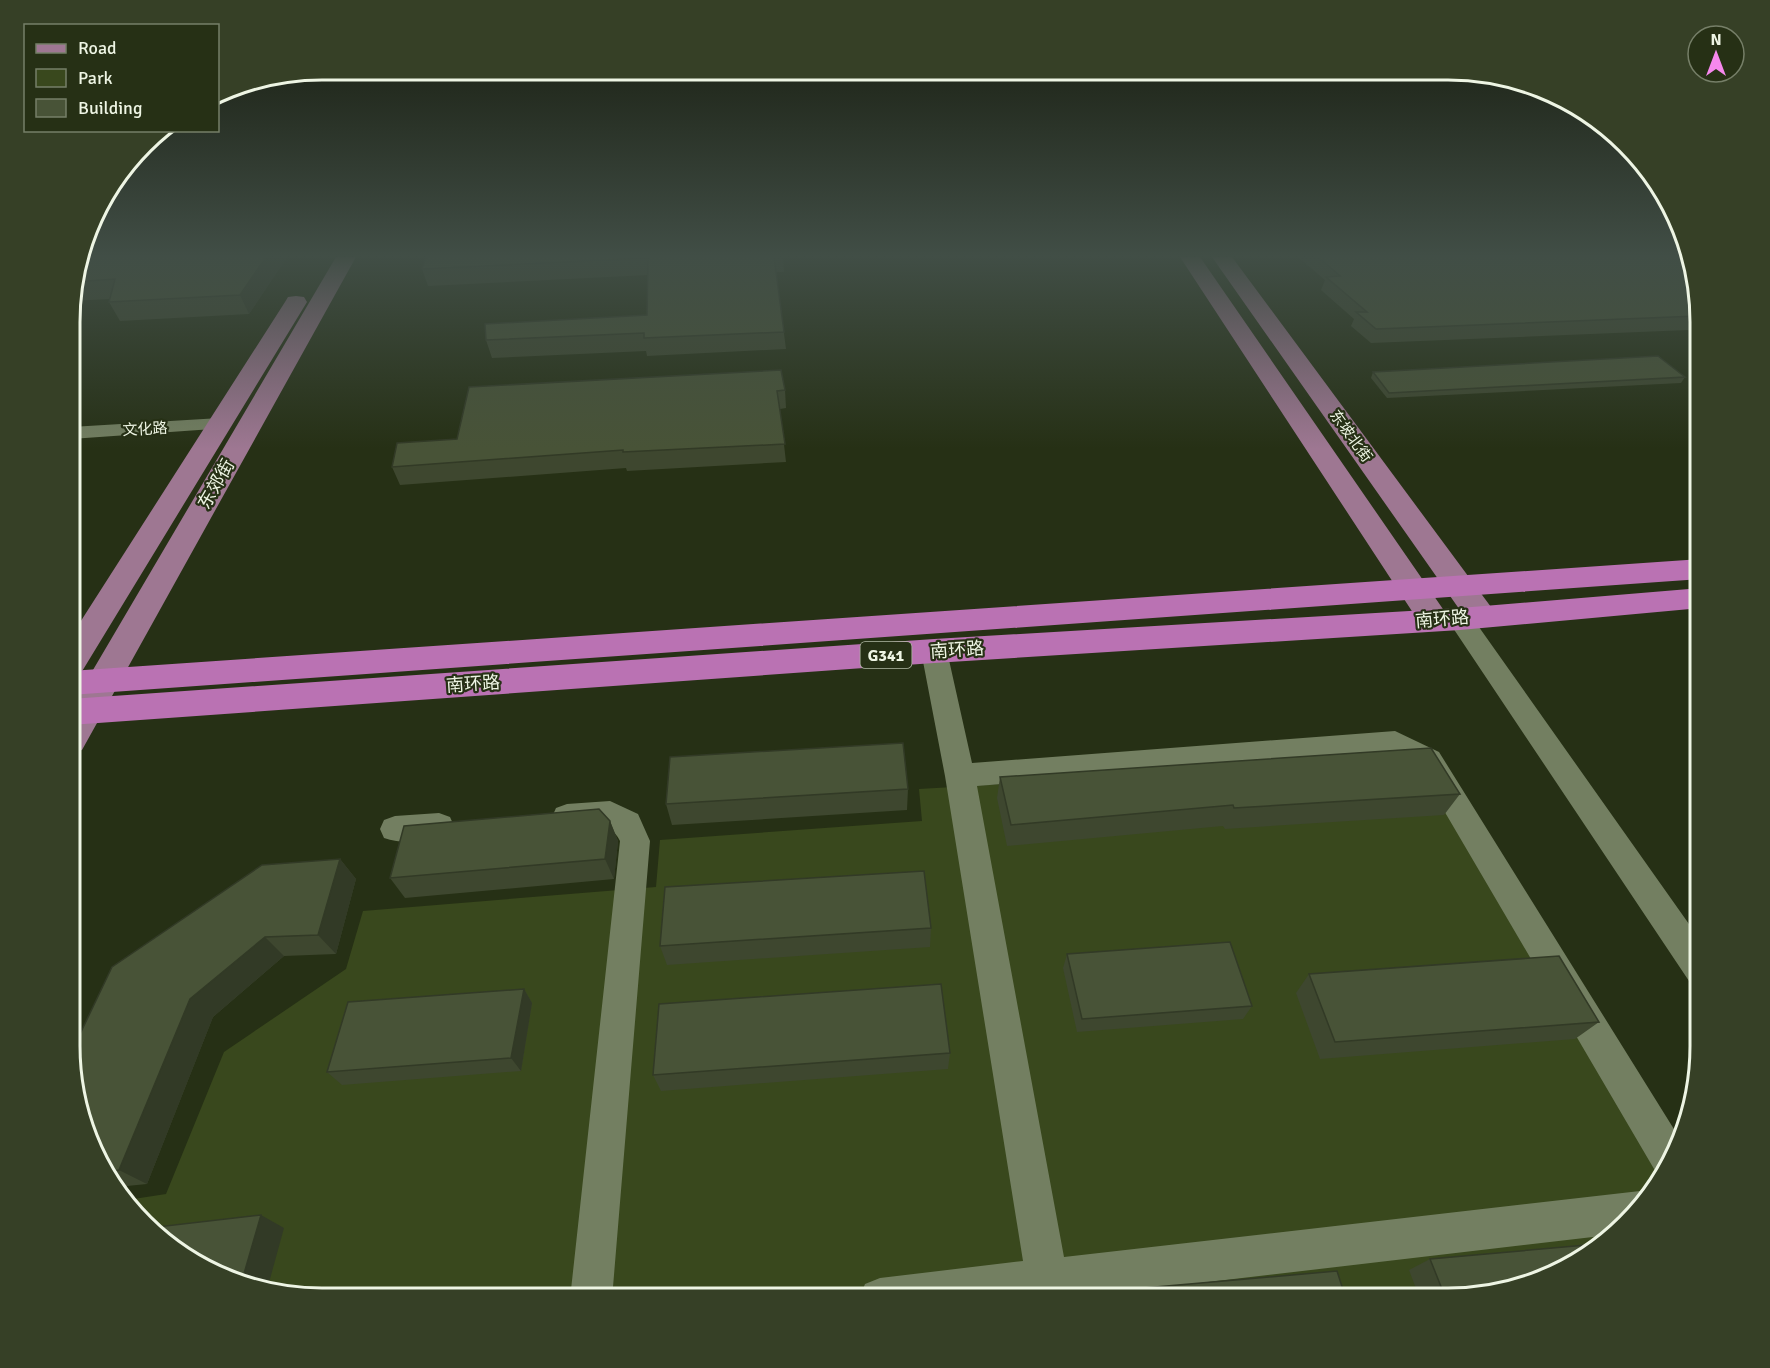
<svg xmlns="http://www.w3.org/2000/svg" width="1770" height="1368" viewBox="0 0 1770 1368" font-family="Signika,'Noto Sans SC',sans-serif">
	<rect width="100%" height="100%" fill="#263015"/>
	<path fill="#39481d" d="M1429,760L1669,1163L1639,1213L1560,1273L1449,1299L305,1298L225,1280L155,1237L127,1200L166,1194L224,1052L346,969L363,911L656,887L660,840L922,821L919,789Z"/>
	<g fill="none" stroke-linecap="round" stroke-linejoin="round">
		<path fill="#737f61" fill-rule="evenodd" d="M220,418L227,420L230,424L227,428L71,439V427Z
			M1460,610L1469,613L1701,941L1700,986L1689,981L1451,625L1447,619L1451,613Z
			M934,642L943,644L947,651L972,763L1395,731L1439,752L1682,1142L1662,1176L1657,1174L1419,768L1392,753L977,786L1064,1257L1640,1191L1650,1195L1639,1213L1610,1235L1063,1299H859L865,1284L880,1278L1023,1261L945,776L921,651L925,644Z
			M610,801L638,814L650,841L612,1299H570L620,841C609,816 578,833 556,826L552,817L556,808L567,804Z
			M439,813L450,817L454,826L450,835C431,842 403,845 384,838L380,829L384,820L395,816Z"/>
		<path fill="#9e7792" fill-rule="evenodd" d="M336,257H356L82,750L70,753V709Z
			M1180,257H1200L1445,612L1450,620L1445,628L1434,631L1423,628Z
			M1212,257H1232L1491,607L1495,615L1491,623L1480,626L1469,623Z
			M296,296L304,297L307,302L81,673L70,677V638L285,302L288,297Z"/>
		<path fill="#ba72b3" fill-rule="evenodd" d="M1701,559V579L70,695V671Z
			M1701,588V608L1460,630L934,663L70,725V699L934,639L1460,608Z"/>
	</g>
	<path fill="#3e472f" d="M82,257H287L249,314L120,321L109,302L110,299L71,301V288Z
		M426,257H783L784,272H776L786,349L647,356L646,351L492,358L486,340L647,315L648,275L428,286L422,269Z
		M1298,257H1686L1701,321V340L1688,330L1371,343L1351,326L1354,319L1321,290L1325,280Z
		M1373,372L1685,377L1681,383L1387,398L1371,378Z
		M469,387L785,390L786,408L780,409L786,462L627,471L626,468L400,485L392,467L457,439Z
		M1000,777L1460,794L1444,815L1225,829L1223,826L1007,846L997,798Z
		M908,789L907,810L672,825L666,804Z
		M610,821L618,841L614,879L405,898L390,878Z
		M340,859L356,879L336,954L284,956L213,1017L147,1184L117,1187L95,1159L70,1064Z
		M931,928L930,947L667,965L660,946Z
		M1067,954L1252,1006L1243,1019L1077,1032L1063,968Z
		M1309,974L1599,1022L1575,1039L1320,1059L1296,993Z
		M524,989L532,1003L521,1071L342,1085L327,1072Z
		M950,1053L948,1069L661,1091L653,1075Z
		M1430,1259L1449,1299H1420L1409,1270Z
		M1133,1289L1346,1299H1124Z"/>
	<path fill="#323a26" d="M266,257H287L249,314L240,295Z
		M610,821L618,841L614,879L605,859Z
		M340,859L356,879L336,954L318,935Z
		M265,937L284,956L213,1017L147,1184L119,1170L190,999Z
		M524,989L532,1003L521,1071L511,1058Z
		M261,1215L284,1228L267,1290L241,1284Z"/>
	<path fill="#485337" stroke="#323a26" stroke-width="1.5" d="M82,257H266L240,295L109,302L115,279L73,282Z
		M426,257H774L784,332L644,338V333L486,340L485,324L647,315L648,258L422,269Z
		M1318,257H1686L1700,318L1697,316L1376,329L1356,312H1367L1326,277L1340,276Z
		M1658,356L1685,377L1389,393L1373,372Z
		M781,370L785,390L777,391L785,444L623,452V450L392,467L397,443L457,439L469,387Z
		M903,743L908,789L666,804L670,757Z
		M1431,748L1460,794L1234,808L1233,805L1011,825L1000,777Z
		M599,809L610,821L605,859L390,878L404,826Z
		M340,859L318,935L265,937L190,999L119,1170L105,1172L95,1159L70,1064V1055L112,967L262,865Z
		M924,871L931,928L660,946L665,887Z
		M1230,942L1252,1006L1082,1019L1067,954Z
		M1559,956L1599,1022L1335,1042L1309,974Z
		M941,984L950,1053L653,1075L659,1004Z
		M524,989L511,1058L327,1072L348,1002Z
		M261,1215L241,1284L225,1280L155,1237L148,1228Z
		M1598,1244L1560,1273L1449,1299H1446L1430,1259Z
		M1337,1271L1346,1299H1135L1133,1289Z"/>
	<linearGradient id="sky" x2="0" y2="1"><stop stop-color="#151a0c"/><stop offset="0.57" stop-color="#414e46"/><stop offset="1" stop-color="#414e46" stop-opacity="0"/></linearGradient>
	<rect width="1770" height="449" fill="url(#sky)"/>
	<g text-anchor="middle" stroke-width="4.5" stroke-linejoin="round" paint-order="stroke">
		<g font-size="15" fill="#eef5e4" stroke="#263015">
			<text transform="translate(145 429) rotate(-3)" y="5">文化路</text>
			<text transform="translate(1351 436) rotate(54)" y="5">东坡北街</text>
		</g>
		<rect fill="#263015" stroke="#b2baa6" stroke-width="1.5" x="860.5" y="642" width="51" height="26" rx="4.5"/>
		<g font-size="16" font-weight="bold" fill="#eef5e4">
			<text x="886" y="661">G341</text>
		</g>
		<g font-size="18" fill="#eef5e4" stroke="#263015">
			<text transform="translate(216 484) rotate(-60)" y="6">东郊街</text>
			<text transform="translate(1442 619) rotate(-5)" y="6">南环路</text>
			<text transform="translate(957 650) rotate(-4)" y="6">南环路</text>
			<text transform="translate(473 684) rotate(-4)" y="6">南环路</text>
		</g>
	</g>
	<path d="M0 0H1770V1368H0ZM322 80H1448A242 242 0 0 1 1690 322V1046A242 242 0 0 1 1448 1288H322A242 242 0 0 1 80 1046V322A242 242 0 0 1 322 80Z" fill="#364026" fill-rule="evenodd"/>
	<path fill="none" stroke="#eef5e4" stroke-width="3" d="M322 80H1448A242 242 0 0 1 1690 322V1046A242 242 0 0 1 1448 1288H322A242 242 0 0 1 80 1046V322A242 242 0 0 1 322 80Z"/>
	<rect x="24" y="24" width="195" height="108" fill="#263015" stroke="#767f68" stroke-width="1.5"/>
	<rect x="36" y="44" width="30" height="9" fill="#9e7792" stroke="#767f68" stroke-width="1.5"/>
	<text x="78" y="54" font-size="18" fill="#eef5e4">Road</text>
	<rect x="36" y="69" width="30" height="18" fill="#39481d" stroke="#767f68" stroke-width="1.5"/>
	<text x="78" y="84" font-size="18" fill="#eef5e4">Park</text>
	<rect x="36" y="99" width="30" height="18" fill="#485337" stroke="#767f68" stroke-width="1.5"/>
	<text x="78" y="114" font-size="18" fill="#eef5e4">Building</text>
	<g transform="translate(1716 54)"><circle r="28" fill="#263015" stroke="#767f68" stroke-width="1.5"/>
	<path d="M0-4.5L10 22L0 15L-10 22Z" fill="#f688ed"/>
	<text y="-9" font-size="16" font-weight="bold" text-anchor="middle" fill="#eef5e4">N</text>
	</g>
</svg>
